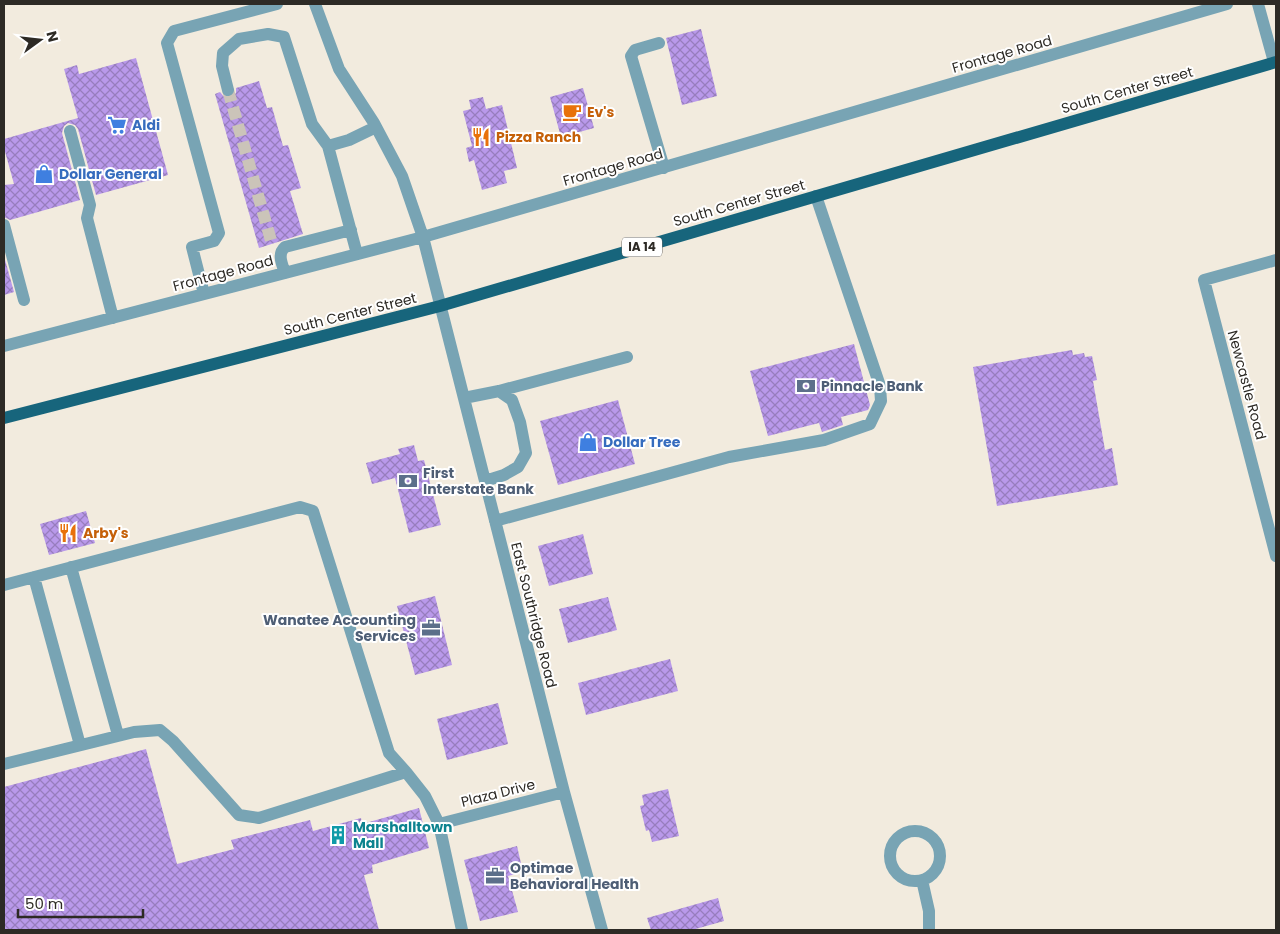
<svg xmlns="http://www.w3.org/2000/svg" width="1280" height="934" viewBox="0 0 1280 934" font-family="Poppins,sans-serif">
	<defs>
		<pattern id="building-cross-hatch" width="8" height="8" patternUnits="userSpaceOnUse" patternTransform="scale(1.25)"><rect width="8" height="8" fill="#b999ea"/><path d="M0 0l8 8M0 8l8-8" fill="none" stroke="#977dbd"/></pattern>
	</defs>
	<rect width="100%" height="100%" fill="#f2ebde"/>
	<path fill="url(#building-cross-hatch)" d="M701,29L717,96L682,105L666,38Z
		M136,58L168,175L96,195L78,129L75,125L68,123L64,126L62,133L80,200L10,220L4,217V185L14,184L4,148V139L78,118L64,69L77,65L79,74Z
		M259,81L267,108L272,107L283,146L288,145L301,188L290,191L303,234L259,248L215,94L220,92L225,98H230L236,93V88Z
		M583,88L594,128L561,137L550,97Z
		M483,97L486,109L502,105L517,168L504,171L507,183L482,190L474,160L469,162L466,148L472,146L463,111L471,109L469,100Z
		M4,256L14,292L4,295Z
		M854,344L870,405L868,410L841,417L843,425L822,432L819,423L768,436L750,371Z
		M1072,350L1073,355L1084,353L1085,357L1092,356L1097,380L1093,381L1105,450L1112,448L1118,485L997,506L973,367Z
		M618,400L635,464L558,485L540,421Z
		M414,445L418,461L424,460L441,525L409,533L395,478L372,484L366,463L400,454L398,449Z
		M86,511L95,543L49,555L40,524Z
		M583,534L593,574L549,586L538,546Z
		M435,596L452,665L415,675L397,606Z
		M608,597L617,630L568,643L559,609Z
		M670,659L678,691L586,715L578,683Z
		M498,703L508,744L447,760L437,719Z
		M146,749L177,864L234,849L231,840L310,820L313,831L361,818L362,824L419,808L429,848L372,865L373,873L364,875L379,930H4V787Z
		M668,789L679,836L652,842L649,830L646,831L640,806L644,805L642,795Z
		M517,846L523,872L508,876L518,912L480,921L464,860Z
		M718,898L724,921L692,930H651L647,918Z"/>
	<g fill="none" stroke-linecap="round" stroke-linejoin="round">
		<path stroke="#cbc4b9" stroke-width="12" stroke-dasharray="12 6" stroke-linecap="butt" d="M228,90L272,244"/>
		<path stroke="#78a4b4" stroke-width="12" d="M315,4L339,69L374,123L402,176L423,237L564,792L602,930
			M1258,4L1274,62
			M659,43L635,50L631,56L664,168
			M228,90L222,66L223,53L239,39L268,34L284,37L312,124L328,146
			M70,131L90,205L87,218L113,318
			M4,225L24,300
			M357,254L328,146L349,140L376,127
			M1276,260L1204,280L1276,556
			M285,273C282,264 277,254 285,247L351,230
			M204,294L192,247L214,241L219,233L167,43L174,31L277,4
			M4,346L423,237L1227,4
			M464,398L499,391L627,357
			M485,481L504,475L518,467L526,453L520,422L512,400L499,391
			M495,521L729,457L824,440L870,424L881,401L880,386L816,196
			M71,567L118,735
			M34,577L80,745
			M4,585L300,507L313,511L389,753L406,772L425,796L439,824L462,930
			M4,764L134,732L160,730L173,741L239,815L259,818L406,772
			M439,824L564,792
			M890 856a25 25 0 1 1 50 0a25 25 0 1 1-50 0Z
			M922,880L929,911V930"/>
		<path stroke="#17657c" stroke-width="12" d="M4,418L440,306L1276,62"/>
	</g>
	<defs>
		<g id="cafe-bare" transform="scale(1.5)"><path d="M-5.5-4.5H6V0H3Q3 3.5 0 3.5H-2.5Q-5.5 3.5-5.5 0ZM3-3.2v2h1.7v-2ZM-6 4.5H4V6H-6Z" fill="#e8710a" stroke="#fff" stroke-width="2.5" paint-order="stroke"/></g>
		<g id="supermarket-bare" transform="scale(1.5)"><path d="M-6-5.5h2.5l.6 2H6L4.5 2H-2.5L-4.4-4H-6ZM-1.5 3.2a1.3 1.3 0 1 0 .1 0ZM3 3.2a1.3 1.3 0 1 0 .1 0Z" fill="#3f7fe0" stroke="#fff" stroke-width="2.5" paint-order="stroke"/></g>
		<g id="restaurant-bare" transform="scale(1.5)"><path d="M-5-6h1v4h1v-4h1v4h1v-4h1v5L-1.5 .5V6h-2V.5L-5-1ZM5-6V6H3V1.5H1.5Q1.5-4 5-6Z" fill="#e8710a" stroke="#fff" stroke-width="2.5" paint-order="stroke"/></g>
		<g id="shop-bare" transform="scale(1.5)"><path d="M-5-2.5h2.3a2.7 3.5 0 0 1 5.4 0H5L5.5 6h-11ZM-1.5-2.5h3a1.5 2.3 0 0 0-3 0Z" fill="#3f7fe0" stroke="#fff" stroke-width="2.5" paint-order="stroke"/></g>
		<g id="bank-bare" transform="scale(1.5)"><path d="M-6-4H6V4H-6ZM0-2.3a2.3 2.3 0 1 0 0 4.6a2.3 2.3 0 1 0 0-4.6Z" fill="#5c6f8a" stroke="#fff" stroke-width="2.5" paint-order="stroke"/></g>
		<g id="office-bare" transform="scale(1.5)"><path d="M-6-3h4V-5.5h4V-3h4V5H-6ZM-1-4.5V-3h2v-1.5ZM-6 0V1H6V0Z" fill="#5c6f8a" stroke="#fff" stroke-width="2.5" paint-order="stroke"/></g>
		<g id="building-bare" transform="scale(1.5)"><path d="M-4-6H4V6H1V3H-1V6H-4ZM-2.5-4.3h1.7v1.8h-1.7ZM.8-4.3h1.7v1.8H.8ZM-2.5-1h1.7V.8h-1.7ZM.8-1h1.7V.8H.8Z" fill="#0f9aa8" stroke="#fff" stroke-width="2.5" paint-order="stroke"/></g>
	</defs>
	<g fill-rule="evenodd">
		<use href="#cafe-bare" x="572" y="112"/>
		<use href="#supermarket-bare" x="117" y="125"/>
		<use href="#restaurant-bare" x="481" y="137"/>
		<use href="#shop-bare" x="44" y="174"/>
		<use href="#bank-bare" x="806" y="386"/>
		<use href="#shop-bare" x="588" y="442"/>
		<use href="#bank-bare" x="408" y="481"/>
		<use href="#restaurant-bare" x="68" y="533"/>
		<use href="#office-bare" x="431" y="628"/>
		<use href="#building-bare" x="338" y="835"/>
		<use href="#office-bare" x="495" y="876"/>
	</g>
	<g text-anchor="middle" stroke-width="4" stroke-linejoin="round" paint-order="stroke">
		<rect fill="#fff" stroke="#6c6a66" stroke-width="1" x="622" y="237.5" width="40" height="19" rx="4"/>
		<g font-size="12" font-weight="bold" fill="#2d2a25">
			<text x="642" y="251">IA 14</text>
		</g>
		<g font-size="14" fill="#2d2a25" stroke="#fff">
			<text transform="translate(1002 54) rotate(-16)" y="5">Frontage Road</text>
			<text transform="translate(1127 90) rotate(-16)" y="5">South Center Street</text>
			<text transform="translate(613 167) rotate(-16)" y="5">Frontage Road</text>
			<text transform="translate(739 203) rotate(-16)" y="5">South Center Street</text>
			<text transform="translate(223 273) rotate(-15)" y="5">Frontage Road</text>
			<text transform="translate(350 314) rotate(-14)" y="5">South Center Street</text>
			<text transform="translate(1247 385) rotate(75)" y="5">Newcastle Road</text>
			<text transform="translate(534 615) rotate(76)" y="5">East Southridge Road</text>
			<text transform="translate(498 793) rotate(-14)" y="5">Plaza Drive</text>
		</g>
		<g font-size="14" font-weight="bold" fill="#c56008" stroke="#fff" text-anchor="start">
			<text x="587" y="117">Ev's</text>
			<text x="496" y="142">Pizza Ranch</text>
			<text x="83" y="538">Arby's</text>
		</g>
		<g font-size="14" font-weight="bold" fill="#366cbe" stroke="#fff" text-anchor="start">
			<text x="132" y="130">Aldi</text>
			<text x="59" y="179">Dollar General</text>
			<text x="603" y="447">Dollar Tree</text>
		</g>
		<g font-size="14" font-weight="bold" fill="#4e5e75" stroke="#fff" text-anchor="start">
			<text x="821" y="391">Pinnacle Bank</text>
			<text x="423" y="478">First<tspan x="423" dy="16">Interstate Bank</tspan></text>
			<text x="416" y="625" text-anchor="end">Wanatee Accounting<tspan x="416" dy="16">Services</tspan></text>
			<text x="510" y="873">Optimae<tspan x="510" dy="16">Behavioral Health</tspan></text>
		</g>
		<g font-size="14" font-weight="bold" fill="#0d838f" stroke="#fff" text-anchor="start">
			<text x="353" y="832">Marshalltown<tspan x="353" dy="16">Mall</tspan></text>
		</g>
	</g>
	<rect width="1280" height="934" fill="none" stroke="#2d2a25" stroke-width="10"/>
	<g transform="translate(40 40) rotate(75)" stroke="#ffffff" stroke-width="4" paint-order="stroke">
	<path d="M0-4L9 19L0 12L-9 19Z" fill="#2d2a25"/>
	<text y="-8" font-size="14" font-weight="bold" text-anchor="middle" fill="#2d2a25">N</text>
	</g>
	<path d="M18 909v8h125v-8" fill="none" stroke="#2d2a25" stroke-width="2.5"/>
	<text x="25" y="909" font-size="15" fill="#2d2a25" stroke="#ffffff" stroke-width="4" paint-order="stroke">50 m</text>
</svg>
